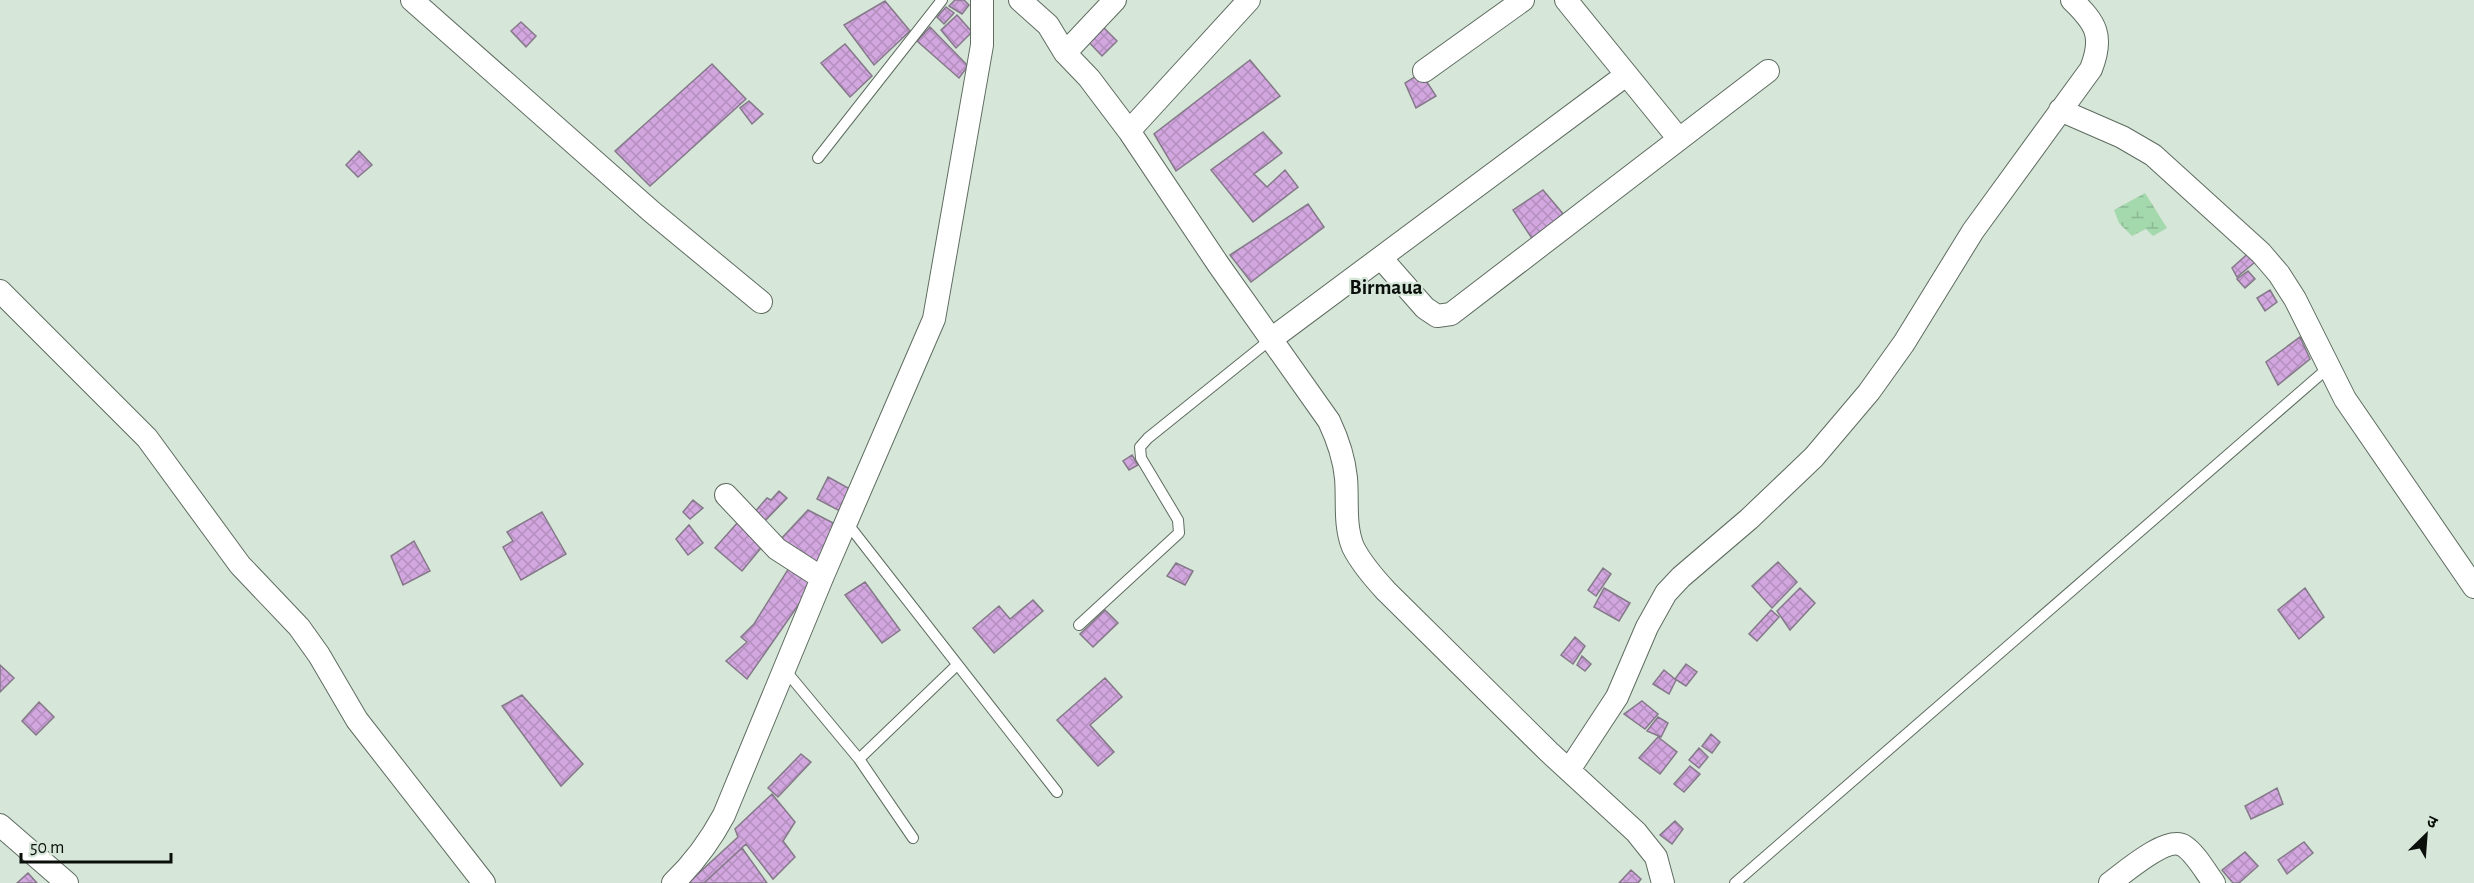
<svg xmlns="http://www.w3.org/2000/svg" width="2474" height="883" viewBox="0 0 2474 883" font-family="'Alegreya Sans','Noto Sans Devanagari',sans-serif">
	<defs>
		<pattern id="wetland-marsh" width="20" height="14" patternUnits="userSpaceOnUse" patternTransform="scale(1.5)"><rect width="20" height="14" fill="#a4d8ad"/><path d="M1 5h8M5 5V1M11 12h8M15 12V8" fill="none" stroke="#8cb894"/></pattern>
		<pattern id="building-cross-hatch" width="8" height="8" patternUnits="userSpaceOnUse" patternTransform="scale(1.5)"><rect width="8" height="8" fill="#d2a6df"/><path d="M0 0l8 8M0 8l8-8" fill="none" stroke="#b38ebe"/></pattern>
	</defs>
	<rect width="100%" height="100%" fill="#d6e6d8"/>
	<path fill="url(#wetland-marsh)" d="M2145,193L2167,228L2153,236L2146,229L2132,236L2119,223L2114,210Z"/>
	<path fill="url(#building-cross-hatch)" stroke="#847988" stroke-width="1.5" d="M955,0H964L969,5L962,14L949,6Z
		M885,1L910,31L874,65L844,25Z
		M946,7L954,13L944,24L937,17Z
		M957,15L972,32L956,48L941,30Z
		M521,22L536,36L526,47L511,31Z
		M1098,22L1117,41L1102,56L1084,37Z
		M930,27L968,66L959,78L917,41Z
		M845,44L872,76L850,97L821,63Z
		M1250,60L1280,96L1176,171L1154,134Z
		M712,64L746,99L650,186L615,151Z
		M1421,73L1436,96L1416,108L1405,83Z
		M749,101L763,114L752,124L740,108Z
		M1263,132L1282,153L1254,174L1267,187L1285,170L1298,187L1253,222L1211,170Z
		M359,151L372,165L358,177L346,165Z
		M1543,190L1564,215L1533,240L1513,210Z
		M1308,204L1324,227L1251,282L1230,255Z
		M2253,249L2260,258L2237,277L2232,268Z
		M2248,271L2255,279L2245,288L2237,279Z
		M2270,290L2277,302L2265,311L2257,298Z
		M2300,337L2310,359L2278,385L2266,362Z
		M1132,455L1138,465L1129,470L1123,461Z
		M828,477L850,489L840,511L817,499Z
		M779,491L787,498L763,523L753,514L767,498L771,500Z
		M693,500L703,508L690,519L683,512Z
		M808,510L839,526L813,568L781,539Z
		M542,512L566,554L521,580L503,547L513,541L507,532Z
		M739,521L765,543L742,571L715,548Z
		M689,525L703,543L688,555L676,539Z
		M414,541L430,571L403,585L391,556Z
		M1778,562L1797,582L1772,608L1752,586Z
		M792,563L815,581L747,679L726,661L747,642L741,637L754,624Z
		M1176,563L1193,571L1185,585L1167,576Z
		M1603,568L1611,574L1596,596L1588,590Z
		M865,582L900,630L882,643L845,595Z
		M1604,588L1630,603L1619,621L1594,607Z
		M1800,588L1815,603L1790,630L1777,611Z
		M2305,588L2324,617L2299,639L2278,610Z
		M1033,600L1043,611L994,653L973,628L999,606L1010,619Z
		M1105,610L1118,623L1093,647L1080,634Z
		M1771,610L1779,617L1757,641L1749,634Z
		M1575,637L1585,646L1573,664L1561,655Z
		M1582,656L1591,664L1585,671L1577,665Z
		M1686,664L1697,672L1686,686L1675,679Z
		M0,665L14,678L0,692Z
		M1664,670L1676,680L1669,694L1653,684Z
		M1105,678L1122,697L1090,725L1114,752L1098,766L1057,720Z
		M522,695L583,764L561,786L502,706Z
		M1642,701L1658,714L1645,729L1624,714Z
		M39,702L54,717L36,735L22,721Z
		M1658,717L1668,723L1661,737L1647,731Z
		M1711,734L1720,742L1712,753L1702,746Z
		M1658,737L1677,752L1660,774L1639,758Z
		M1699,748L1708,757L1699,768L1689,760Z
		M801,754L811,762L778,797L768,788Z
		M1690,766L1700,774L1684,792L1674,784Z
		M2277,788L2283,804L2251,819L2245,806Z
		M772,794L795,822L783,841L795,857L773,879L746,844L704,883H688L738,837L735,829Z
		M1675,821L1683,829L1672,844L1660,835Z
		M2304,842L2313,853L2287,874L2278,860Z
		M742,848L767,883H704Z
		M2245,852L2258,866L2239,883H2233L2222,870Z
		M1631,870L1641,879L1638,883H1619Z
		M28,873L37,883H17Z"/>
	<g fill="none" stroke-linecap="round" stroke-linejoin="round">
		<g stroke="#5e6c60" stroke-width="12">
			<path id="service" d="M818,158L942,0
				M847,523L1057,792
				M1079,625L1179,533L1178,520L1141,458L1140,447L1148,438L1270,340
				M785,670L859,759L913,838
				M859,759L957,665
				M1735,883L2328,368"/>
		</g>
		<g stroke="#5e6c60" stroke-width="24">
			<path id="minor" d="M412,0L652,212L761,302
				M1020,0L1048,25L1065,53L1089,78L1129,131L1218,264L1329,421C1338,440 1344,457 1346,478C1348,500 1344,525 1353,547C1361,563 1374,578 1386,591L1549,752L1636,832L1656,857L1663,883
				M1566,0L1679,139
				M1065,53L1115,0
				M1424,71L1523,0
				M2060,110L2122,137L2153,155L2261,253L2279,274L2295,299L2345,399L2474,587
				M1129,131L1249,0
				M1381,258L1425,308L1437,316L1451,314L1768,71
				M0,291L147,438L240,565L299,627L319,655L357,720L484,883
				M1270,340L1626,75
				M726,495L777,549L822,578
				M1569,770L1617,697L1647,627L1666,593L1681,577L1749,519L1814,457L1869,392L1904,343L1973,231L2091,69C2104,36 2096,23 2072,0
				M0,825L67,883
				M673,883C694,863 710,841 724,815L822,578L934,319L982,45V0
				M2110,883C2124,873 2167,835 2184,846C2196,854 2205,871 2214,883"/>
		</g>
		<use href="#service" stroke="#fff" stroke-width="10"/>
		<use href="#minor" stroke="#fff" stroke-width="22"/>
	</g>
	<g text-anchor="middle" stroke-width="4.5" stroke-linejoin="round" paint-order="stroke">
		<g font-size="21" font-weight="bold" fill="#0a0f0b" stroke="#d6e6d8">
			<text x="1386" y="294">Birmaua</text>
		</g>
	</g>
	<g transform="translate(2426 835) rotate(25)" stroke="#d6e6d8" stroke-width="4.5" paint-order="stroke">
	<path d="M0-4.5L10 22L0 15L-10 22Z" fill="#0a0f0b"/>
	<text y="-9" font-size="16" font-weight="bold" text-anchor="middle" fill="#0a0f0b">उ</text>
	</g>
	<path d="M21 853v9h150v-9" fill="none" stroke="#0a0f0b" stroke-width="3"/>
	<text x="30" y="853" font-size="18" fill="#0a0f0b" stroke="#d6e6d8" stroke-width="4.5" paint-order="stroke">50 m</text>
</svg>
